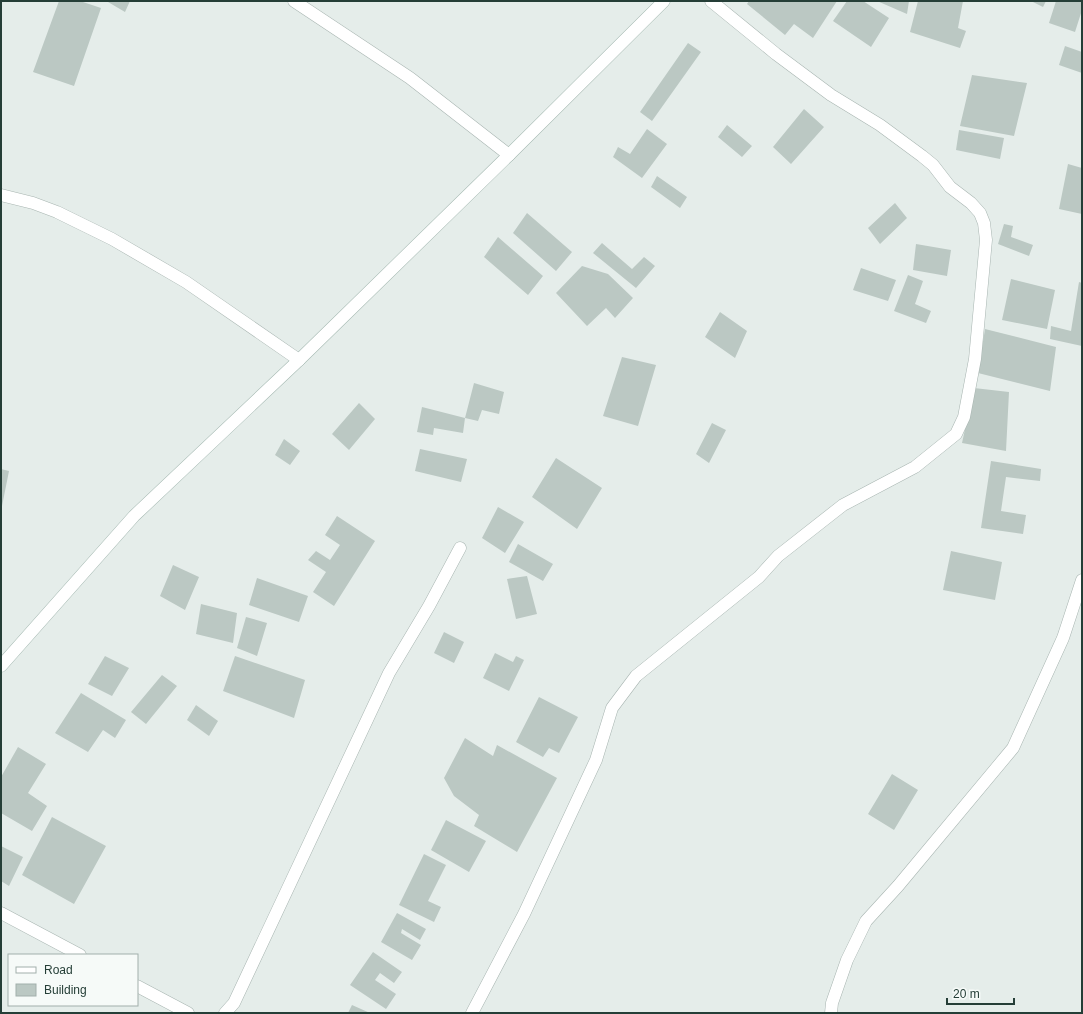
<svg xmlns="http://www.w3.org/2000/svg" width="1083" height="1014" viewBox="0 0 1083 1014" font-family="Helvetica,sans-serif">
	<rect width="100%" height="100%" fill="#e5edea"/>
	<path fill="#bbc8c3" d="M59,1H80L101,8L74,86L33,72Z
		M109,1H130L125,12L108,2Z
		M749,1H837L813,38L794,24L785,35L747,4Z
		M847,1H863L889,18L871,47L833,21Z
		M877,1H909L907,14Z
		M918,1H963L958,28L966,31L960,48L910,32Z
		M1031,1H1046L1043,7Z
		M1056,1H1082V10L1075,32L1049,23Z
		M688,43L701,52L652,121L640,112Z
		M1065,46L1082,52V73L1059,65Z
		M972,75L1027,83L1014,136L960,126Z
		M804,109L824,127L791,164L773,147Z
		M727,125L752,146L742,157L718,137Z
		M647,129L667,144L642,178L613,157L618,147L630,154Z
		M959,130L1004,138L1000,159L956,150Z
		M1068,164L1082,168V214L1059,209Z
		M657,176L687,197L680,208L651,187Z
		M895,203L907,218L880,244L868,228Z
		M527,213L572,252L556,271L513,233Z
		M1004,224L1013,226L1011,237L1033,245L1029,256L998,244Z
		M498,237L543,276L528,295L484,257Z
		M602,243L632,269L644,257L655,266L636,288L593,253Z
		M916,244L951,250L947,276L913,270Z
		M582,266L608,274L633,298L615,318L606,308L587,326L556,293Z
		M861,268L896,280L888,301L853,290Z
		M908,275L923,281L915,304L931,311L926,323L894,311Z
		M1011,279L1055,290L1047,329L1002,320Z
		M1079,282L1082,283V346L1050,339L1051,326L1071,331Z
		M720,312L747,331L735,358L705,337Z
		M985,329L1056,347L1050,391L978,373Z
		M622,357L656,365L638,426L603,416Z
		M474,383L504,392L499,414L482,410L478,421L465,418L463,433L434,428L433,435L417,432L422,407L465,418Z
		M974,388L1009,392L1006,451L962,443Z
		M359,403L375,419L349,450L332,434Z
		M712,423L726,430L709,463L696,454Z
		M284,439L300,451L290,465L275,455Z
		M420,449L467,459L461,482L415,471Z
		M556,458L602,488L577,529L532,497Z
		M991,461L1041,469L1040,481L1006,477L1001,511L1026,515L1023,534L981,528Z
		M1,469L9,471L2,506H1Z
		M498,507L524,522L505,553L482,538Z
		M337,516L375,541L334,606L313,592L326,572L308,560L316,551L330,560L340,545L325,535Z
		M518,544L553,564L543,581L509,562Z
		M951,551L1002,562L995,600L943,590Z
		M173,565L199,577L185,610L160,596Z
		M527,576L537,614L516,619L507,579Z
		M257,578L308,596L299,622L249,605Z
		M201,604L237,613L233,643L196,634Z
		M246,617L267,623L257,656L237,648Z
		M444,632L464,642L454,663L434,653Z
		M495,653L513,662L516,656L524,660L509,691L483,678Z
		M105,656L129,668L112,696L88,684Z
		M235,656L305,680L294,718L223,691Z
		M162,675L177,686L146,724L131,712Z
		M81,693L126,720L115,738L103,730L88,752L55,733Z
		M539,697L578,717L559,753L549,748L543,757L516,742Z
		M196,705L218,721L209,736L187,720Z
		M465,738L493,756L497,745L557,778L517,852L474,826L479,815L454,796L444,778Z
		M18,747L46,764L28,793L47,806L32,831L1,813V777Z
		M892,774L918,790L894,830L868,814Z
		M52,817L106,846L74,904L22,875Z
		M446,820L486,841L469,872L431,850Z
		M1,846L23,857L9,886L1,881Z
		M424,854L446,865L428,901L441,907L434,922L399,905Z
		M397,913L426,929L420,940L402,929L401,933L421,945L412,960L381,942Z
		M373,952L402,972L394,983L380,973L375,980L396,994L386,1009L350,985Z
		M352,1005L370,1013H348Z"/>
	<g fill="none" stroke-linecap="round" stroke-linejoin="round">
		<g stroke="#a8b5b1" stroke-width="13">
			<path id="street" d="M294,1L410,78L509,155
				M1,195L33,203L57,212L112,239L186,282L299,360
				M1,913L80,955
				M137,986L188,1013
				M225,1013L234,1003L389,673L429,606L460,548
				M472,1013L524,914L596,760L612,708L636,676L759,577L778,556L843,505L915,467L956,434L964,417L975,359L986,240L984,223L980,213L971,203L950,187L933,165L922,156L880,125L831,95L776,54L711,1
				M831,1013L832,1003L847,960L866,921L898,886L1013,748L1063,638L1082,580"/>
		</g>
		<g stroke="#a4b8b1" stroke-width="13">
			<path id="secondary" d="M1,666L134,516L299,360L509,155L664,1"/>
		</g>
		<use href="#street" stroke="#fff" stroke-width="12"/>
		<use href="#secondary" stroke="#fff" stroke-width="12"/>
	</g>
	<rect width="1083" height="1014" fill="none" stroke="#253e37" stroke-width="4"/>
	<rect x="8" y="954" width="130" height="52" fill="#f6faf8" stroke="#a2afab"/>
	<rect x="16" y="967" width="20" height="6" fill="#ffffff" stroke="#a2afab"/>
	<text x="44" y="974" font-size="12" fill="#253e37">Road</text>
	<rect x="16" y="984" width="20" height="12" fill="#bbc8c3" stroke="#a2afab"/>
	<text x="44" y="994" font-size="12" fill="#253e37">Building</text>
	<path d="M947 998v6h67v-6" fill="none" stroke="#253e37" stroke-width="2"/>
	<text x="953" y="998" font-size="12" fill="#253e37" stroke="#f6faf8" stroke-width="3" paint-order="stroke">20 m</text>
</svg>
